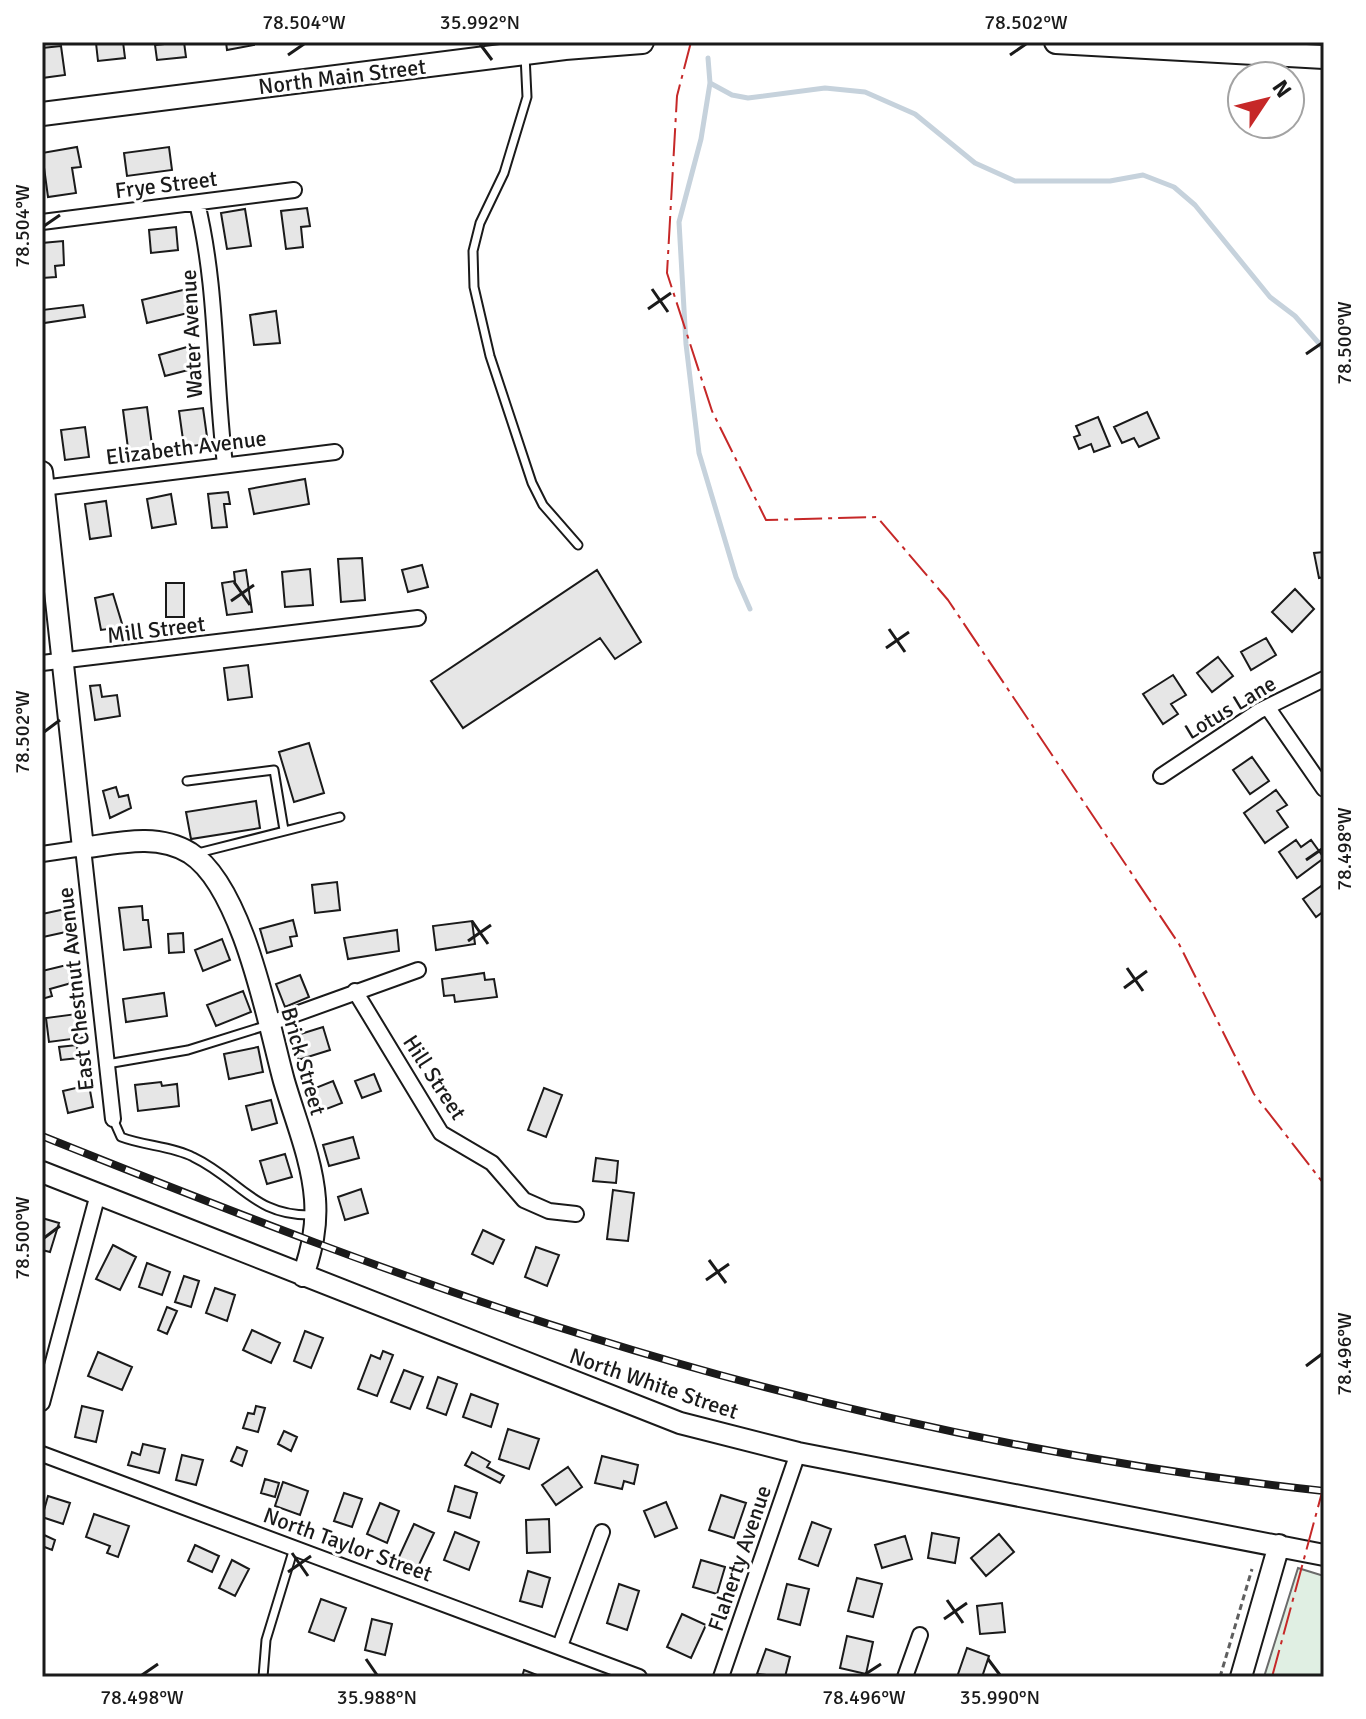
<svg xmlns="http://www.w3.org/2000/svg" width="1366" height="1719" viewBox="0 0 1366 1719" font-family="Signika,sans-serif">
	<rect width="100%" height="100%" fill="#fff"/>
	<path fill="#e0efe3" stroke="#6a6a6a" stroke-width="2" d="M1298,1568L1324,1576V1677H1264Z"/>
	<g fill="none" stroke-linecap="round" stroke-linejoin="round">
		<path stroke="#c6d2dc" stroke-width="5" d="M708,58L710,83L701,139L679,222L686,344L699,453L736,577L750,609
			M710,83L732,95L748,98L825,88L865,92L915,114L975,163L1015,181H1110L1143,175L1174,187L1195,205L1270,297L1295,316L1324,349"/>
	</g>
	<path fill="#e6e6e6" stroke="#1a1a1a" stroke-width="2" d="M123,42L125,58L98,61L96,43Z
		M184,42L186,57L157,60L155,45Z
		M226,42H254V45L227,50Z
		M61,46L65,75L42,78V48Z
		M77,147L81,167L72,168L76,193L48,197L42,153Z
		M169,147L172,170L127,176L124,153Z
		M307,208L310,226L301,227L303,247L286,249L281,211Z
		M245,209L251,246L227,249L221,213Z
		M176,227L178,250L151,253L149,230Z
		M63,241L64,265L55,266L56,277L42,278V243Z
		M187,289L192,312L147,323L142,300Z
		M83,305L85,317L44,323L42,310Z
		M276,311L280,343L254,345L250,315Z
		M194,345L200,367L165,376L159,355Z
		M147,407L153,453L129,456L123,410Z
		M203,408L208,444L184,447L179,411Z
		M1147,412L1159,438L1139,447L1134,438L1122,443L1114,427Z
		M1098,417L1110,446L1094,452L1091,444L1079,449L1074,437L1080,435L1076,426Z
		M85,427L89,457L65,460L61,430Z
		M305,479L309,504L254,514L249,489Z
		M228,492L230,504H224L227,527L212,528L208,494Z
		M171,494L176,524L152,528L147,499Z
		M106,501L111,536L90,539L85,504Z
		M1324,552V577L1319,578L1314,553Z
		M362,558L365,600L341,602L338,559Z
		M422,565L428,587L408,592L402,570Z
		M310,569L313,605L285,607L282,572Z
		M246,570L252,612L227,615L222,583L235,581L234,572Z
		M597,570L641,642L615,659L600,638L463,728L431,681Z
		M166,583H184V617H166Z
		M1295,589L1314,609L1292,632L1272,612Z
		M113,594L123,627L101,630L95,598Z
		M1266,638L1276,655L1251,670L1241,652Z
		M1218,657L1233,676L1212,692L1197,673Z
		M248,665L252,697L228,700L224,668Z
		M1173,675L1186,695L1171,704L1178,714L1163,724L1143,694Z
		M100,685L102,697L117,695L120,716L95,720L90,686Z
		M309,743L324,793L294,802L279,752Z
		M1252,757L1269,781L1250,794L1233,770Z
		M116,787L119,797L128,795L131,808L110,818L103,791Z
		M1276,790L1287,805L1277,811L1288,827L1265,843L1244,813Z
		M256,801L260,828L191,839L186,812Z
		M1296,840L1301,847L1311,840L1324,858L1297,878L1279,852Z
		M337,882L340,910L315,913L312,885Z
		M1324,884V911L1316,917L1303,899Z
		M142,906L143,920H148L151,947L124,950L119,908Z
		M70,908L75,930L43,937L42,914Z
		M293,920L297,936L290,937L292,946L267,953L260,929Z
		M472,921L475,944L436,950L433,926Z
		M397,930L399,951L348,959L344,938Z
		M183,933L184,952L169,953L168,934Z
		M222,939L230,960L203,971L195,950Z
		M71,964L75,982L50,989L52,996L42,999V971Z
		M484,973L485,980L494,979L497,997L455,1002L454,995L444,996L442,979Z
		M300,975L309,997L285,1007L276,984Z
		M243,991L251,1012L216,1026L207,1005Z
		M164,993L167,1016L126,1022L123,999Z
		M84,1013L87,1037L49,1042L46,1018Z
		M323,1027L330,1050L298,1060L291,1037Z
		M77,1045L78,1058L61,1060L59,1047Z
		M258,1047L263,1072L229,1079L224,1054Z
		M374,1074L381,1091L362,1098L355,1081Z
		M333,1081L342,1103L316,1113L308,1091Z
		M161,1082L162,1086L177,1084L179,1106L138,1111L135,1085Z
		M89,1085L93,1107L68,1113L63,1091Z
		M544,1088L562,1095L546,1137L528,1130Z
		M271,1100L277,1123L252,1130L246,1106Z
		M353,1137L359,1158L329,1166L323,1145Z
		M285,1154L292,1177L267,1184L260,1161Z
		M596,1158L618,1161L616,1183L593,1181Z
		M361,1189L368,1213L345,1220L338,1197Z
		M613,1190L634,1193L628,1241L607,1239Z
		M42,1218L59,1223L50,1252L42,1250Z
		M483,1230L504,1240L493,1264L472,1254Z
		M113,1245L136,1257L120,1290L96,1279Z
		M536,1247L559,1255L547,1286L525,1277Z
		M147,1263L170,1272L162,1295L139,1287Z
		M184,1276L199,1281L191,1307L175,1302Z
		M215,1288L235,1295L227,1321L206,1313Z
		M167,1307L177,1311L167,1334L158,1330Z
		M252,1330L280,1343L271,1363L243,1350Z
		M305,1331L323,1338L311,1368L294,1361Z
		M383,1351L393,1355L377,1396L358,1389L371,1355L380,1359Z
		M98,1352L132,1367L122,1390L88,1376Z
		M404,1370L423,1377L410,1409L391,1402Z
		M438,1377L457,1384L446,1415L427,1408Z
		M471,1394L498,1404L491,1427L463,1417Z
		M82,1406L103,1411L96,1442L75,1437Z
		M256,1406L265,1408L258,1432L243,1428L248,1413L254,1414Z
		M508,1429L539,1439L529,1469L499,1459Z
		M284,1431L297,1437L291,1451L278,1444Z
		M143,1444L165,1449L159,1473L128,1465L132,1452L140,1455Z
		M237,1447L247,1451L242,1466L231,1461Z
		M472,1452L490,1462L487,1467L504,1476L500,1483L465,1465Z
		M182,1455L203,1460L196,1485L176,1480Z
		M602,1456L638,1465L634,1484L624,1481L622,1489L595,1483Z
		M568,1467L582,1487L556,1505L542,1485Z
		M265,1479L279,1483L275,1497L261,1493Z
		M283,1482L308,1491L300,1515L275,1506Z
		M455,1486L477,1493L470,1518L448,1511Z
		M344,1493L362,1499L352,1527L334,1521Z
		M721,1495L746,1503L734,1538L709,1530Z
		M48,1496L70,1503L63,1524L42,1517Z
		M666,1502L677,1528L655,1537L644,1511Z
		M380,1503L399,1511L387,1543L367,1534Z
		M94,1514L129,1526L118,1557L107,1553L110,1546L86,1537Z
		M549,1519L550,1552L527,1553L526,1520Z
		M812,1522L831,1529L818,1566L799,1559Z
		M414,1524L434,1533L417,1569L398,1559Z
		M455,1532L479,1542L469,1570L444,1560Z
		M932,1533L959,1538L955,1563L928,1558Z
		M42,1534L55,1540L52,1550L42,1546Z
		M999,1534L1014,1552L986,1576L971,1558Z
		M905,1536L912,1559L882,1568L875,1545Z
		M195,1545L219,1556L212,1572L188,1561Z
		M232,1560L249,1569L235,1596L219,1588Z
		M701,1560L725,1567L717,1594L693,1587Z
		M528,1571L550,1578L542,1607L520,1601Z
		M857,1578L882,1584L873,1617L848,1611Z
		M619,1584L639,1591L627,1630L607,1623Z
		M787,1584L809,1589L800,1625L778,1619Z
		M321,1599L346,1608L334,1641L309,1632Z
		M1002,1603L1005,1632L980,1634L977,1606Z
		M682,1614L706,1625L691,1658L667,1647Z
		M372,1619L392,1624L385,1655L365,1650Z
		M847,1636L873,1642L866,1674L840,1668Z
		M967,1648L989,1656L982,1677H957Z
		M766,1649L790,1657L785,1677L757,1674Z
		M524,1670L542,1677H522Z"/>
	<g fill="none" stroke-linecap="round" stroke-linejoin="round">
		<g stroke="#1a1a1a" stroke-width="11">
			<path id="lane" d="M525,55L527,97L504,173L480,223L473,251L474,287L490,356L532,483L543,505L578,545
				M187,781L274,770L284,830
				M194,854L340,817
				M107,1064L188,1050L268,1025
				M113,1119L121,1137C144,1146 172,1146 193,1157C241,1180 254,1217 314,1215
				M263,1677L266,1640L294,1548"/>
		</g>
		<g stroke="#1a1a1a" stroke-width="18">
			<path id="street" d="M197,203C218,289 214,377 225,464
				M42,222L294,190
				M42,488L335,452
				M42,663L418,618
				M1268,708L1324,789
				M1161,776L1259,711L1324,679
				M42,854L83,848L113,1119
				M355,991L441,1133L492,1163L524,1200L549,1211L576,1214
				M268,1024L418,970
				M42,1403L98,1194
				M42,1454L639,1677
				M560,1646L602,1532
				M721,1677L798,1453
				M905,1677L920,1635"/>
		</g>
		<g stroke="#1a1a1a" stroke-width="24">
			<path id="secondary" d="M42,472L83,848C119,843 157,833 190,853C243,887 268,1022 284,1081C295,1119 312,1159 315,1199C317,1227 312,1249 303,1276
				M42,1172L680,1423L798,1453L1324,1555
				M1241,1677L1279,1545"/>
		</g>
		<g stroke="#1a1a1a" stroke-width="26">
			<path id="primary" d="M1056,42L1324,57
				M42,114L565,48L642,42"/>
		</g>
		<path stroke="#5f5f5f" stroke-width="3" stroke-dasharray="6 4" stroke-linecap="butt" d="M1220,1677L1252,1569"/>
		<use href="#lane" stroke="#fff" stroke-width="7"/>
		<use href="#street" stroke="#fff" stroke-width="14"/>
		<use href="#secondary" stroke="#fff" stroke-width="20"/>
		<use href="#primary" stroke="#fff" stroke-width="22"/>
		<g stroke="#1a1a1a" stroke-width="8">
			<path id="rail" d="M42,1136C222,1208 405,1280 590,1337C828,1411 1076,1464 1324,1491"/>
		</g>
		<use href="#rail" stroke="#fff" stroke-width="5" stroke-dasharray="15" stroke-linecap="butt"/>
		<path stroke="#c62828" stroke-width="2" stroke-dasharray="28 6 4 6" stroke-linecap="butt" d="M691,42L677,96L667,273L712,411L766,520L877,517L948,600L1179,944L1254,1094L1324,1184
			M1272,1677L1324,1485"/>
	</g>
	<path fill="none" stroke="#1a1a1a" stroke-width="3" d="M480,44L492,60M288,55L304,44M1010,55L1026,44M44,226L60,215M652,289L668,312M648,309L671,293M1306,354L1322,343M234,582L250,605M231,601L254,585M889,629L905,652M886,648L909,632M44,732L60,720M1306,860L1322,849M472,921L488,944M468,941L491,925M1127,968L1143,991M1124,988L1147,971M44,1238L60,1226M709,1260L726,1283M706,1280L729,1264M1306,1366L1322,1354M292,1553L308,1576M288,1572L311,1556M947,1600L963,1623M944,1619L967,1603M366,1659L377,1675M988,1659L1000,1675M142,1675L158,1664M864,1675L881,1664"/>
	<g text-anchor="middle" stroke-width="6" stroke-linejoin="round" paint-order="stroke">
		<g font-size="22" fill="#1a1a1a" stroke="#fff">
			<text transform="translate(342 76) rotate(-7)" y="8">North Main Street</text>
			<text transform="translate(166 184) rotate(-7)" y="8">Frye Street</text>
			<text transform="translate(191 334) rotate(-93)" y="8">Water Avenue</text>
			<text transform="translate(186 447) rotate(-7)" y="8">Elizabeth Avenue</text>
			<text transform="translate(156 629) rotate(-7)" y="8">Mill Street</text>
			<text transform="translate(1230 707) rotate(-31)" y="8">Lotus Lane</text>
			<text transform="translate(75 989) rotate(-96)" y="8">East Chestnut Avenue</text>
			<text transform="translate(304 1061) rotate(74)" y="8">Brick Street</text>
			<text transform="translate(435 1077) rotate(57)" y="8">Hill Street</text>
			<text transform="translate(654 1383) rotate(19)" y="8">North White Street</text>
			<text transform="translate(348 1544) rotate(20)" y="8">North Taylor Street</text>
			<text transform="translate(739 1558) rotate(-71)" y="8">Flaherty Avenue</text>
		</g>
	</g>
	<rect width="1366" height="1719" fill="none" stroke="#ffffff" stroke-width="88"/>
	<g transform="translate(1266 100) rotate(55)"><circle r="38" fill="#ffffff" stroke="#a3a3a3" stroke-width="2"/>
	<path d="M0-6L14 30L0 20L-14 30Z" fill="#c62828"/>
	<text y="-12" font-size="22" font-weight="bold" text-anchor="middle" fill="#1a1a1a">N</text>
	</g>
	<rect x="44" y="44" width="1278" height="1631" fill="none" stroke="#1a1a1a" stroke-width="3"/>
	<g font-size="20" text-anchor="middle" fill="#1a1a1a">
		<text x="304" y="29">78.504°W</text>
		<text x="480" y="29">35.992°N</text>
		<text x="1026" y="29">78.502°W</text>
		<text transform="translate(22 226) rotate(-90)" y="7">78.504°W</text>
		<text transform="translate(1344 343) rotate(-90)" y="7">78.500°W</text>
		<text transform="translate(22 732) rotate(-90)" y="7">78.502°W</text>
		<text transform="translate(1344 849) rotate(-90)" y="7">78.498°W</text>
		<text transform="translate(22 1238) rotate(-90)" y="7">78.500°W</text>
		<text transform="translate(1344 1354) rotate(-90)" y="7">78.496°W</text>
		<text x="142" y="1704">78.498°W</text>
		<text x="377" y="1704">35.988°N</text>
		<text x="864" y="1704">78.496°W</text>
		<text x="1000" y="1704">35.990°N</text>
	</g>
</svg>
